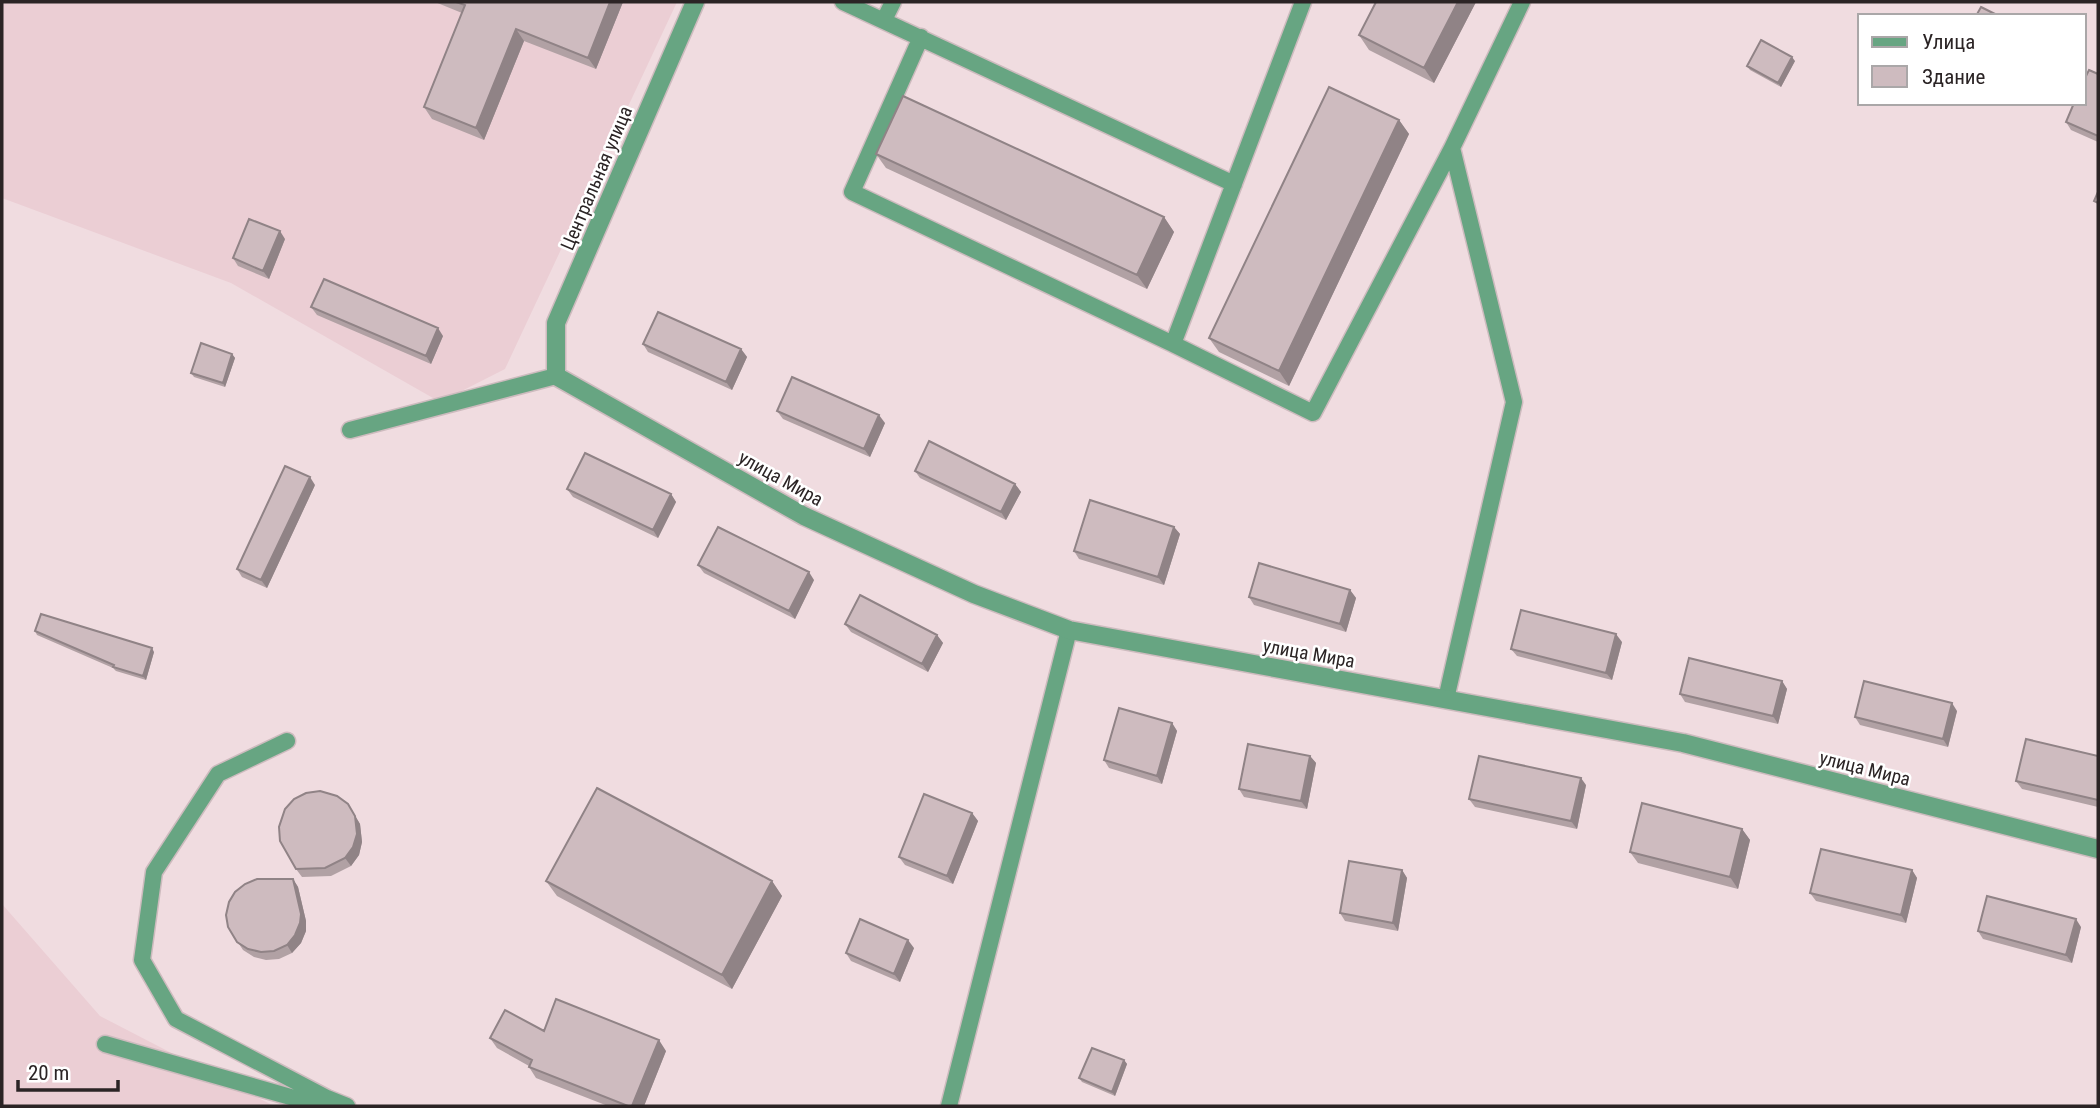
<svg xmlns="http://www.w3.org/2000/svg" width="2100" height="1108" viewBox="0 0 2100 1108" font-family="'Roboto Condensed',sans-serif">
	<rect width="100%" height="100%" fill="#f0dce0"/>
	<path fill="#ebced4" d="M2,2H677L505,369L440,402L231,283L2,198Z
		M2,904L100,1016L274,1106H2Z"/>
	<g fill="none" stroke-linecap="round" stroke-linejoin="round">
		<g stroke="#cdbbbe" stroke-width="19">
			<path id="lane" d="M843,2L1234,184
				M1303,2L1173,344L1313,413L1452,148L1522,2
				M884,20L893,2
				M921,37L852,192L1173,344
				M350,430L556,376
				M1446,699L1514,402L1452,148
				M287,741L218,774L154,872L142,960L176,1019L327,1098L347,1106
				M105,1044L322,1106
				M949,1106L1069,630"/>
		</g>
		<g stroke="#cdbbbe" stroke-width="21">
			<path id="street" d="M695,2L556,323V376L804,516L974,594L1069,630L1683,743L2098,849"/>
		</g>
		<use href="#lane" stroke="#67a582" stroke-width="16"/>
		<use href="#street" stroke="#67a582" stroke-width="18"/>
	</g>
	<path fill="#b1a1a4" d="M435,2H623L596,69L524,41L484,140L432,119L424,107L462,13Z
		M1476,2L1434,83L1369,50L1359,35Z
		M1795,61L1781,87L1750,70L1747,66Z
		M2098,74V142L2071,130L2066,122Z
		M1399,120L1409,134L1289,386L1219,352L1209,338Z
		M876,154L1164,217L1174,232L1147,289L886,168Z
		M285,239L269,279L238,266L233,258Z
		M311,307L443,336L431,364L317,315Z
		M643,344L741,349L747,357L732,390L648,352Z
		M232,354L235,358L225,387L194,377L191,373Z
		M777,411L885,423L870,457L783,419Z
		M915,471L1015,484L1021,492L1006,520L920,478Z
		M315,485L267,588L242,577L237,569Z
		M567,489L671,494L676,502L658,538L573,497Z
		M1174,527L1180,534L1164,585L1079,559L1074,551Z
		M698,565L814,580L795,619L704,573Z
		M1350,590L1356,598L1346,632L1254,605L1249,597Z
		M845,624L937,635L943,643L928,672L851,632Z
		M35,631L154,652L146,680L116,671L113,668L37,635Z
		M1622,642L1612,680L1517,656L1511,649Z
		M1782,681L1787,689L1778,724L1685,702L1680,694Z
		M1957,711L1948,747L1860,725L1855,717Z
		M1172,723L1177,731L1162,784L1109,768L1104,760Z
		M1310,756L1316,763L1307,809L1244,797L1239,789Z
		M2098,756V807L2022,789L2016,781Z
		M1586,785L1577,829L1475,807L1469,799Z
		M348,804L360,824L362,842L359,855L351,866L331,876L302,877L296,869Z
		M972,813L978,821L953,884L905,865L899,857Z
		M1742,829L1750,840L1738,889L1638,863L1630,852Z
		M1402,870L1407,878L1398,931L1345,921L1340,913Z
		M1912,870L1917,878L1906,923L1816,901L1810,893Z
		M293,879L298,887L306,921V931L301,943L292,953L279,959L266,960L254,957L243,950L228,927Z
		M546,881H772L782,896L732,989L557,896Z
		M2081,927L2072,963L1983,939L1978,931Z
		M914,948L900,982L851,961L846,953Z
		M490,1038L666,1051L644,1106H608L536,1078L529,1067V1066L497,1048Z
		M1124,1060L1127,1064L1115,1096L1082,1082L1079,1078Z"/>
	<path fill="#908386" d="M610,2H623L596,69L588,58Z
		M1458,2H1476L1434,83L1424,68Z
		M516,29L524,41L484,140L476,128Z
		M1792,57L1795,61L1781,87L1778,83Z
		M1399,120L1409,134L1289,386L1279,371Z
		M1164,217L1174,232L1147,289L1137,275Z
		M280,231L285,239L269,279L263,271Z
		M438,328L443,336L431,364L426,356Z
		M741,349L747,357L732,390L726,382Z
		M232,354L235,358L225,387L223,383Z
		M879,415L885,423L870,457L864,449Z
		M310,477L315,485L267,588L261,580Z
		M1015,484L1021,492L1006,520L1001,512Z
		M671,494L676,502L658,538L653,530Z
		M1174,527L1180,534L1164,585L1158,577Z
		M809,572L814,580L795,619L789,611Z
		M1350,590L1356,598L1346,632L1340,624Z
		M1616,634L1622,642L1612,680L1606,673Z
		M937,635L943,643L928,672L922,664Z
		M152,648L154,652L146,680L143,676Z
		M1782,681L1787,689L1778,724L1773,716Z
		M1952,703L1957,711L1948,747L1943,739Z
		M1172,723L1177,731L1162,784L1157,776Z
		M1310,756L1316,763L1307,809L1301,801Z
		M1581,778L1586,785L1577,829L1571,821Z
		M348,804L360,824L362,842L359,855L351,866L345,858Z
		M972,813L978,821L953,884L947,876Z
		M1742,829L1750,840L1738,889L1730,877Z
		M1402,870L1407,878L1398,931L1393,923Z
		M1912,870L1917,878L1906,923L1901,915Z
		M293,879L298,887L306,921V931L301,943L292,953L287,945Z
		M772,881L782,896L732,989L722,975Z
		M2076,919L2081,927L2072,963L2066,955Z
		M908,940L914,948L900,982L894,974Z
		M659,1040L666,1051L644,1106H632Z
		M1124,1060L1127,1064L1115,1096L1112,1092Z"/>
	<path fill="#cebbbf" stroke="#908386" stroke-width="2" d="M456,2H610L588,58L516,29L476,128L424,107L465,5Z
		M1376,2H1458L1424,68L1359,35Z
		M1981,7L1999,16H1976Z
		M1761,40L1792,57L1778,83L1747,66Z
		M2089,70L2098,74V136L2066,122L2074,103H2084V80Z
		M1329,87L1399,120L1279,371L1209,338Z
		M903,96L1164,217L1137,275L876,154Z
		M2098,192V203L2094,201Z
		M249,219L280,231L263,271L233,258Z
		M324,279L438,328L426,356L311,307Z
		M658,312L741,349L726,382L643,344Z
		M201,343L232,354L223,383L191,373Z
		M792,377L879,415L864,449L777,411Z
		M929,441L1015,484L1001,512L915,471Z
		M585,453L671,494L653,530L567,489Z
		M285,466L310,477L261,580L237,569Z
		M1090,500L1174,527L1158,577L1074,551Z
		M718,527L809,572L789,611L698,565Z
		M1259,563L1350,590L1340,624L1249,597Z
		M860,595L937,635L922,664L845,624Z
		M1521,610L1616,634L1606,673L1511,649Z
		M41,614L152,648L143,676L113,667L114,665L35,631Z
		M1689,658L1782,681L1773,716L1680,694Z
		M1864,681L1952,703L1943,739L1855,717Z
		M1119,708L1172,723L1157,776L1104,760Z
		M2026,739L2098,756V800L2016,781Z
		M1248,744L1310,756L1301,801L1239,789Z
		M1479,756L1581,778L1571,821L1469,799Z
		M597,788L772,881L722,975L546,881Z
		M320,791L337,796L348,804L355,816L357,834L353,847L345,858L325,868L296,869L280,841L279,827L285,809L294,799L306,793Z
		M924,794L972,813L947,876L899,857Z
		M1642,803L1742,829L1730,877L1630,852Z
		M1821,849L1912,870L1901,915L1810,893Z
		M1349,861L1402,870L1393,923L1340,913Z
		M257,879H293L301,914L300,923L295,935L287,945L274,951L261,952L248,949L237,942L228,927L226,915L229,902L235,892L245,884Z
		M1987,896L2076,919L2066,955L1978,931Z
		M860,919L908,940L894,974L846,953Z
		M556,999L659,1040L632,1106H628L529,1067L532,1060L490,1038L505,1010L544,1031Z
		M1092,1048L1124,1060L1112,1092L1079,1078Z"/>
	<g text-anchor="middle" stroke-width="5" stroke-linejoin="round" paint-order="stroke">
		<g font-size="19" fill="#2b2425" stroke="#fff">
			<text transform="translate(596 178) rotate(-67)" y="7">Центральная улица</text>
			<text transform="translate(781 478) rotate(29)" y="7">улица Мира</text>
			<text transform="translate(1309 653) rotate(10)" y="7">улица Мира</text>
			<text transform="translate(1865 768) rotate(14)" y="7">улица Мира</text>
		</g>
	</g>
	<rect width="2100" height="1108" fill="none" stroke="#2b2425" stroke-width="7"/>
	<rect x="1858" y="14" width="228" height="91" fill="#ffffff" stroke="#aaa7a8" stroke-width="2"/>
	<rect x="1872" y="37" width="35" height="10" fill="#67a582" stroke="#aaa7a8" stroke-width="2"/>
	<text x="1922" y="49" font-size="21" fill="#2b2425">Улица</text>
	<rect x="1872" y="66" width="35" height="21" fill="#cebbbf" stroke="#aaa7a8" stroke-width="2"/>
	<text x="1922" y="84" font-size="21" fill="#2b2425">Здание</text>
	<path d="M18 1080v10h100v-10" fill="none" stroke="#2b2425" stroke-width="3.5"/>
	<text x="28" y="1080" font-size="21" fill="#2b2425" stroke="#ffffff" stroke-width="5" paint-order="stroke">20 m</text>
</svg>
